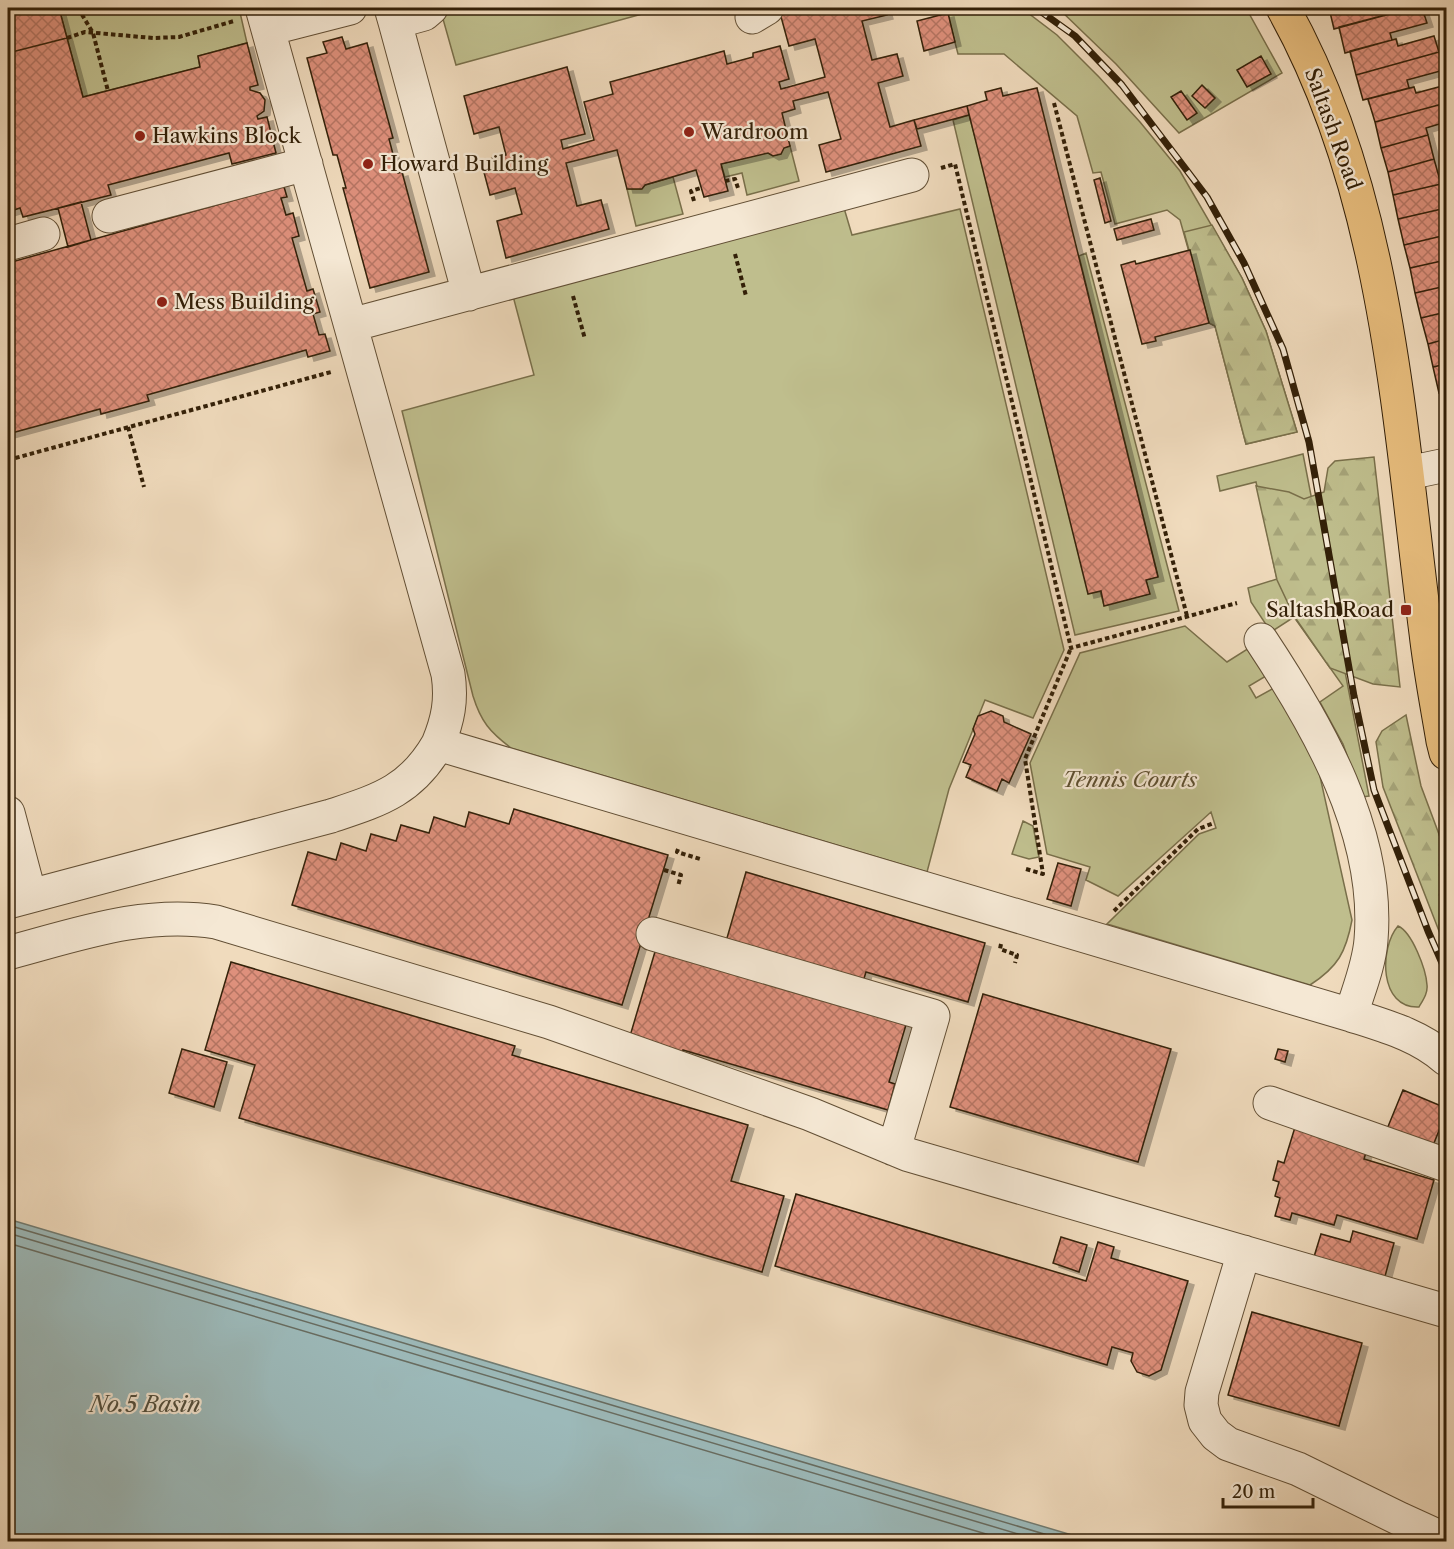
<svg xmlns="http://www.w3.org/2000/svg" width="1454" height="1549" viewBox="0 0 1454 1549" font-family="'Libre Caslon Text',serif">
	<defs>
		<pattern id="forest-firs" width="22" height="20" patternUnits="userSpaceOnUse" patternTransform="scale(1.5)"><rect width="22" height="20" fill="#bfbe8d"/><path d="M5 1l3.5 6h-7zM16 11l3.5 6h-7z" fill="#a5a378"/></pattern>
		<pattern id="building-cross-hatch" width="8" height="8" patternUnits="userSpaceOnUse" patternTransform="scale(1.5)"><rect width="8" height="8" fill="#de907b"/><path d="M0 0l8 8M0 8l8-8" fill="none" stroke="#b57563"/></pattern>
		<filter id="shadow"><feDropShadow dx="6" dy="4" stdDeviation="0" flood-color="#0004"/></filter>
	</defs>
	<rect width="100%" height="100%" fill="#f0dbbd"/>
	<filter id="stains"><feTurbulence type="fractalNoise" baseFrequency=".00333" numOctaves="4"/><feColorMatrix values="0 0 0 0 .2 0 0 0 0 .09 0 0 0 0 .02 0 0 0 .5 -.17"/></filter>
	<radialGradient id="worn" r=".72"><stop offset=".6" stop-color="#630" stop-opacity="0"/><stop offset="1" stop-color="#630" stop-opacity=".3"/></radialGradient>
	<path fill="#bfbe8d" stroke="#796f4a" stroke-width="1.5" d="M59,8H239L247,43L198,56L200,67L83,97Z
		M445,8H664L456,65L443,19Z
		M946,8H1020L1024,10L1057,35L1099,77L1140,122L1180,171L1242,278L1266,331L1297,432L1246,444L1215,326L1209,323L1180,220L1167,210L1115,224L1101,172L1093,173L1077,116L1004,54H958Z
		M1058,8H1246L1282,73L1179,133L1116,64Z
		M969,115L1104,605L1149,594L1146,580L1158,576L1079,256L1086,253L1179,611L1075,635L953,120Z
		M790,146L799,181L747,195L742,173L725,177L721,164Z
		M673,177L683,214L636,226L627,189H641L645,185Z
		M844,208L852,235L960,209L1064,650L1033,718L985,700L949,789L927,872L511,748C490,732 481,722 473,696L402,411L534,375L513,296Z
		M1303,454L1369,796L1362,797L1343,744L1320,702L1343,686L1294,617L1271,632L1251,602L1248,588L1277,579L1256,482L1220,491L1217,476Z
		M1185,626L1227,662L1249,648L1266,676L1249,686L1256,698L1274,688L1317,763L1352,920C1346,952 1338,967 1310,985L1107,924L1199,834L1216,828L1211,812L1118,896L1086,880L1090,867L1047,854L1030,763L1080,653Z
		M1023,821L1033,826L1039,857L1029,859L1012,854Z
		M1398,926C1412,932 1426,969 1427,985C1428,993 1423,1000 1419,1007C1379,1009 1379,948 1398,926Z"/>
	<path fill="url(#forest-firs)" stroke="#796f4a" stroke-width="1.5" d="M1212,225L1242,278L1266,331L1297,432L1246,444L1215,326L1209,323L1184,232Z
		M1374,457L1400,687L1373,684L1330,668L1294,616L1277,580L1256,486L1289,492L1304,499L1324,492L1328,468L1335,461Z
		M1406,715L1421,786L1446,853V949L1383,787L1376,742L1382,731Z"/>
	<path fill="#9cb9b9" stroke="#727c72" stroke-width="1.5" d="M8,1219L1092,1541H8Z"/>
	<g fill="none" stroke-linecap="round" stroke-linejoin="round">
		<path stroke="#686c60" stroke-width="1.5" d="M8,1225L1071,1542
			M8,1233L1045,1542
			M8,1243L1013,1542"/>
	</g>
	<path fill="url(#building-cross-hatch)" stroke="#332008" stroke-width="1.5" filter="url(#shadow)" d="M8,8H59L67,38L8,53Z
		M802,8H885L887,15L862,21L872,60L897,54L903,76L878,83L890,127L914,120L921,146L826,172L819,145L841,139L828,92L793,101L795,109L782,113L790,146L784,148L781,154L773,156L768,153L721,164L728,191L704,197L696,170L645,185L642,189H627L617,150L566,163L577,206L601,200L609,229L506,258L497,221L522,214L515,188L490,195L481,161L506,155L499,127L474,134L464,96L567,67L585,134L561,140L563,149L594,140L584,102L613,94L610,82L724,51L727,64L753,57V53L780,46L789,79L779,82L781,89L825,77L815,39L789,46L780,13Z
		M1329,8H1412L1334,29Z
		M1412,8H1422L1427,23L1390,33L1392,40L1345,53L1339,27Z
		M948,13L955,42L924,51L917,21Z
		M1434,36L1439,52L1356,75L1350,51L1396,39L1398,46Z
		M342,37L346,49L367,43L393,138L389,139L398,173L402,172L429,272L370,288L343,188H346L337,155H333L307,58L327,53L323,42Z
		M67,38L83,97L200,67L198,56L247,43L258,85L250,87V90L260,93L265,100L264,111L257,116L258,119L267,117L276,153L232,164L229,153L108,185L111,195L23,217L20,208L8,212V53Z
		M1439,52L1444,70L1407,80L1409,88L1363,100L1356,75Z
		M1261,56L1271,74L1247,87L1237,70Z
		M1202,85L1215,98L1205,108L1192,96Z
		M1446,85V103L1375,122L1368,99L1414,87L1416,93Z
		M1001,88L1003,96L1037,88L1158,577L1146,580L1150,594L1104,606L1101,591L1088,594L967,106L987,100L985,92Z
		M1181,91L1197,113L1187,120L1171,97Z
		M1446,103V122L1426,128L1428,135L1381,148L1375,122Z
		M967,106L969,115L917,129L914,120Z
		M1428,135L1434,159L1388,172L1381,148Z
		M1434,159L1441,184L1393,195L1388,172Z
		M1100,178L1111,221L1105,223L1094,180Z
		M282,180L287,197L281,198L286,215L293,213L299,236L292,238L307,291L313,289L320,312L313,314L319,335L325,334L330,351L308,357L306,350L147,395L149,401L101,414L100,409L8,434V263L263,192Z
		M1441,184L1442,192L1446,191V208L1398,219L1393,195Z
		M81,202L91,240L68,247L58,208Z
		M1446,208V235L1404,245L1398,219Z
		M1151,219L1154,230L1117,240L1114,229Z
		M1446,235V260L1410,268L1404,245Z
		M1190,250L1209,323L1155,337L1156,341L1142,344L1121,265L1135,261L1136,264Z
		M1446,260V286L1415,293L1410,268Z
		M1446,286V312L1421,318L1415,293Z
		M1446,312V339L1428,344L1421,318Z
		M1446,339V364L1433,367L1428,344Z
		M1446,364V391L1439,393L1433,367Z
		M991,711L1003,716L1004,722L1031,734L1009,783L1002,779L997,791L966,777L971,765L963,762L975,734L973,729L978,716Z
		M514,809L668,855L622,1005L292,905L308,852L336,860L341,843L366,851L371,834L396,841L401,825L429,833L434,817L465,827L469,812L509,824Z
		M1058,863L1081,869L1071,906L1047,899Z
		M746,872L985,943L968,1002L866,972L862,985L725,945Z
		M657,945L908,1018L889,1082L895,1084L888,1110L683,1050L680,1061L630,1036Z
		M231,962L515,1046L512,1055L748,1125L731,1181L784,1196L762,1272L239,1118L255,1065L205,1050Z
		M983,994L1171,1049L1138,1162L950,1107Z
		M182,1049L227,1062L214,1107L169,1093Z
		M1278,1049L1288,1051L1285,1062L1275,1059Z
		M1403,1090L1446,1108V1113L1432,1148L1387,1129Z
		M1296,1124L1368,1146L1364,1159L1434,1180L1417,1239L1337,1215L1334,1225L1292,1213L1290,1220L1275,1216L1280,1198L1275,1196L1279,1182L1273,1180L1278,1161L1284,1163Z
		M796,1194L1086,1281L1098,1242L1114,1247L1111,1258L1188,1281L1161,1370L1149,1376L1137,1372L1131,1361L1133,1353L1112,1347L1107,1365L775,1266Z
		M1353,1231L1394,1243L1384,1280L1313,1260L1321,1234L1350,1242Z
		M1061,1237L1087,1245L1079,1272L1053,1263Z
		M1252,1312L1362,1343L1339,1426L1228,1395Z"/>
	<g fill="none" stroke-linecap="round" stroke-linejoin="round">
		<g stroke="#624f35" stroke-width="35">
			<path id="minor" d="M262,8L448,674C452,700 448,720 438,744
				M391,8L395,22L424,14L431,8
				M752,17L767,8
				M395,22L469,294
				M268,29L350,8
				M109,216L306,164
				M8,244L43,234
				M351,325L912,175
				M1408,473L1446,465
				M1261,640C1318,726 1380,833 1371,940C1369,966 1358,991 1351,1015
				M8,813L30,896
				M8,902L331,816C379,800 411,791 438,744L1351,1015C1385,1026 1419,1035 1446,1059
				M653,934L933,1016L894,1149
				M8,953C76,935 145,910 216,922L549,1022L810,1114L909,1155L1446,1311
				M1270,1103L1446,1165
				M1244,1252L1202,1392L1201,1405L1205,1421L1216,1435L1228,1444L1298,1469L1400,1519L1446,1540"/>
		</g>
		<g stroke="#332008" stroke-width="35">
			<path id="major" d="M1283,8C1388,195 1399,424 1426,633C1430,669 1437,705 1443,741L1446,753"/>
		</g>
		<path stroke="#332008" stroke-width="4" stroke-dasharray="4.5 3" stroke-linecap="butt" d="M78,8L93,33L108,91
			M67,38L85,32L153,38L179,37L234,21
			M1054,103L1187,616
			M941,168L955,164L1071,648L1237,603
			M725,181L735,179L738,188
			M694,201L691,191L701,188
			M735,254L746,296
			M573,296L585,339
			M128,427L144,487
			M8,460L331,372
			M678,849L677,852L700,859
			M1026,869L1043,874L1025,759L1071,648
			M664,870L681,875L678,886
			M1114,911L1198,829L1214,823
			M1001,944L1000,949L1017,955L1015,963"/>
		<use href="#minor" stroke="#f5e8d4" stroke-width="33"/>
		<use href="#major" stroke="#e8be7e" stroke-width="33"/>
		<g stroke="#332008" stroke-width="7">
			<path id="rail" d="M1036,8L1075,36L1122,85L1207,197L1244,263L1283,349L1309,442L1354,696L1374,790L1428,931L1446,972"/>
		</g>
		<use href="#rail" stroke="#f5e8d4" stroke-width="4.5" stroke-dasharray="14" stroke-linecap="butt"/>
	</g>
	<g fill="#8f2418" stroke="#f5e8d4" stroke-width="2">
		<circle cx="689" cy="132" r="6"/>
		<circle cx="140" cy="136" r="6"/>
		<circle cx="368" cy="164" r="6"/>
		<circle cx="162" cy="302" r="6"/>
		<rect x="1400" y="604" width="12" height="12" rx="3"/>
	</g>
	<g text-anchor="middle" stroke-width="4.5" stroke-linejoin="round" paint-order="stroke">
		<g font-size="21" fill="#332008" stroke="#f5e8d4">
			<text transform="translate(1333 129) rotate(70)" y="7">Saltash Road</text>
		</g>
		<g font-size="21" fill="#332008" stroke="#f5e8d4" text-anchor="start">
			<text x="701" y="139">Wardroom</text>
			<text x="152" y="143">Hawkins Block</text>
			<text x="380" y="171">Howard Building</text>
			<text x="174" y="309">Mess Building</text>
			<text x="1394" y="617" text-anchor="end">Saltash Road</text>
		</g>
		<g font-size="21" font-style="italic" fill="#5d4f30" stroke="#f5e8d4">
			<text x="1130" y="787">Tennis Courts</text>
		</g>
		<g font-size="22" font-style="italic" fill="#524e3d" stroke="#f5e8d4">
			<text x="145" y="1412">No.5 Basin</text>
		</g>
	</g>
	<rect width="1454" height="1549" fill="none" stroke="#f0dbbd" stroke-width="30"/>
	<rect x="9" y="9" width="1436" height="1531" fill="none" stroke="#332008" stroke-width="3"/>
	<rect x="15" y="15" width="1424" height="1519" fill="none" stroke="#332008" stroke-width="1.5"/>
	<path d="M1223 1498v9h90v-9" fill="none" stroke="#332008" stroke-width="3"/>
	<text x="1232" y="1498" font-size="18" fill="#332008" stroke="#f5e8d4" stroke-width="4.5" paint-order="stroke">20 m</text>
	<rect width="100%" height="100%" filter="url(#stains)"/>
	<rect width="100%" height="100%" fill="url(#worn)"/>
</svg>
